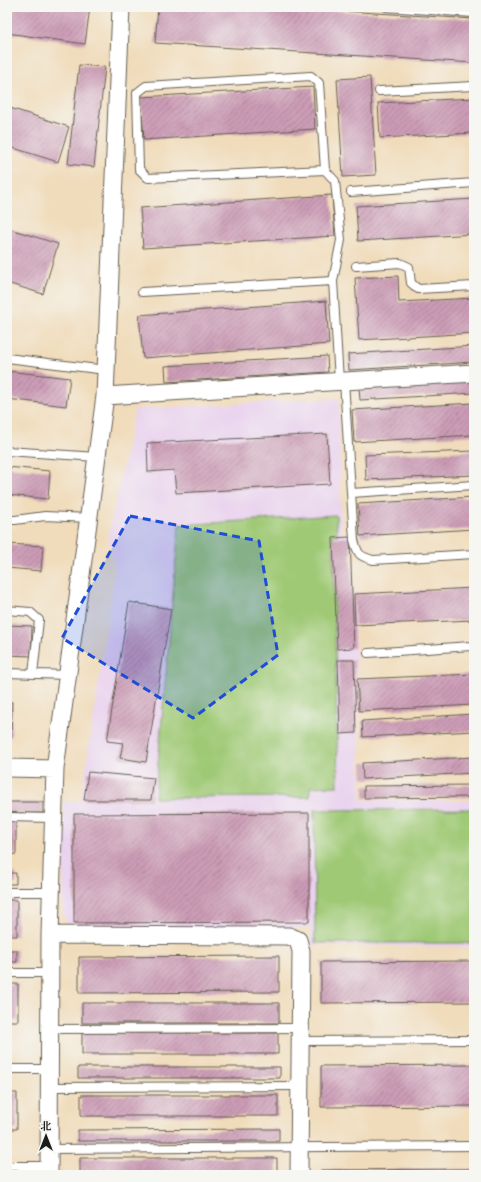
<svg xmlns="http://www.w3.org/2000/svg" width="481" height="1182" viewBox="0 0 481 1182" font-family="'Libre Caslon Text','Noto Serif SC',serif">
	<defs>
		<pattern id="building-hatch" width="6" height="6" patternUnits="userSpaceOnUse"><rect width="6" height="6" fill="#cc9cb6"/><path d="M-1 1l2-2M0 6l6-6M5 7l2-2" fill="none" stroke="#a57e93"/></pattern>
	</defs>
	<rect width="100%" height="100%" fill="#f6f6f2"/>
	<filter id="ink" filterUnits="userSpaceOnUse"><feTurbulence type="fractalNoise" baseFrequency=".025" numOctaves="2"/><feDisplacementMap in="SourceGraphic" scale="8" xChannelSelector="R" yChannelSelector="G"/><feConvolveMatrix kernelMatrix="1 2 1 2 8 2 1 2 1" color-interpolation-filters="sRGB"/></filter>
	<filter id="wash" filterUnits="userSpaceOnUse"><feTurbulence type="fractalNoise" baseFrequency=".012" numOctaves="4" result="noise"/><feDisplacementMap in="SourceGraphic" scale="16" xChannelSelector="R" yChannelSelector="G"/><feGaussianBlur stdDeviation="0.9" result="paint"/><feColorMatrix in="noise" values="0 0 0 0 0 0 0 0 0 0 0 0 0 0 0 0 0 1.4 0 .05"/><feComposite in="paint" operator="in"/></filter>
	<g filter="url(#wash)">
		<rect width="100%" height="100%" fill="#f0dbba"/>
		<path fill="#e9d2ee" d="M339,398L341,534H351L361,800L474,801V947L311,945V928H82L73,925L67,922L63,914L64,802L81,801L115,570L108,537L135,409Z"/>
		<path fill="#9fc975" stroke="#5e7248" d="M336,515L337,535H333L338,786L310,787V797L155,798L179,525Z
			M474,809V943H315L314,810Z"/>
		<g id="blocks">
			<path fill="url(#building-hatch)" d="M7,7H90L85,44L7,33Z
				M158,7H278L474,19V63L155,43Z
				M79,65L105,67L94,167L68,164Z
				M370,77L376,175L343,177L337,79Z
				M313,87L315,129L144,140L141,97Z
				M474,98V133L380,138L378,103Z
				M7,107L69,127L58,162L7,146Z
				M332,195L335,236L143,248L140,208Z
				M474,199V234L358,241L356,206Z
				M7,228L58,244L43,294L7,283Z
				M398,276L399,302L474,298V333L359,340L355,278Z
				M326,301L329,344L143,358L139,315Z
				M474,346V362L349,370L348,354Z
				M327,356L328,372L166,382L165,366Z
				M7,371L70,378L66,406L7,399Z
				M474,380V393L360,400L359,387Z
				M474,403V435L354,442L352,410Z
				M327,434L330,484L176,493L174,470L148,472L147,443Z
				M474,451V475L366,480L365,455Z
				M7,467L50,471L48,499L7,495Z
				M474,497V529L360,536L358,504Z
				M350,537L354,648L337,649L333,538Z
				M7,544L43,546L41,571L7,568Z
				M474,588V620L355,625L354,594Z
				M129,602L171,609L146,762L120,758L123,743L107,741Z
				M7,625L32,626L31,656L7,655Z
				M338,660H354L356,733L340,734Z
				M474,674V705L359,711L357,679Z
				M7,702H12L11,737H7Z
				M474,714V731L363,737L362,721Z
				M474,757V773L363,779L362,763Z
				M88,772L154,778L151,800H84Z
				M474,785V797L364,798V786Z
				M7,802H43V813H7Z
				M309,813V922L74,923V814Z
				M16,819V854L7,855V820Z
				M7,873H16V884H7Z
				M7,900H17V936H7Z
				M7,950H17V962H7Z
				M279,956V992L79,993V957Z
				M474,961V1002L321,1003V962Z
				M7,984H18V1021H7Z
				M82,1003H279V1023H82Z
				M82,1033H278V1054H82Z
				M474,1065V1106L321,1107V1066Z
				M78,1067H280V1078H78Z
				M7,1093H17V1129H7Z
				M81,1095H278V1116H81Z
				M279,1129V1141H78V1130Z
				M80,1158H277V1175H80Z
				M474,1169V1175H321V1170Z"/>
		</g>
	</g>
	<g filter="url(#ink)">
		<use href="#blocks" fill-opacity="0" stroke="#665f53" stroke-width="1"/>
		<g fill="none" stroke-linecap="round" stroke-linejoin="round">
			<g stroke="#665f53" stroke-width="10">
				<path id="service" d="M386,7L474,13
					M379,91L474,86
					M325,170L148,178L139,169L137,93L146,86L311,76L319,83L325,170L335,181L341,240L333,281L339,381
					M351,192L474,183
					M356,266L400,263L409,267L411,283L418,289L474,286
					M142,292L333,281
					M7,358L106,370
					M344,381L354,540C358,555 359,556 373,560L474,554
					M7,451L97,457
					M351,493L474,485
					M7,520H15L45,516L89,518
					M7,610L30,612L39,620L33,674
					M368,653L471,646L474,647
					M7,673L67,675
					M7,817L53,818
					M7,892H51
					M7,973H49
					M49,1029L301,1028
					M301,1041L474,1040
					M7,1069H49
					M49,1087L300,1086
					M49,1149L474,1146
					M7,1166H49"/>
			</g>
			<g stroke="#665f53" stroke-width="19">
				<path id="minor" d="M105,396L474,373
					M7,768L55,769
					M50,935L289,936L298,940L301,951L299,1175
					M49,1175L50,935L55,769L105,396L121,7"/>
			</g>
			<use href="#service" stroke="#fff" stroke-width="8"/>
			<use href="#minor" stroke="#fff" stroke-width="17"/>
		</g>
	</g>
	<path fill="#1d4ed8" fill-opacity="0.2" stroke="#1d4ed8" stroke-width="3" stroke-dasharray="8 5" stroke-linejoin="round" d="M130,516L259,541L278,655L193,718L62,638Z"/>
	<rect width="481" height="1182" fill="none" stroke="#f6f6f2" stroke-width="24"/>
	<g transform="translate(46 1136)" stroke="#f6f6f2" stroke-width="3" paint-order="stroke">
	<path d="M0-3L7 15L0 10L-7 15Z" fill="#1c1c1c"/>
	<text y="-6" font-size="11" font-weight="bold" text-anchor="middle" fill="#1c1c1c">北</text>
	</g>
</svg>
